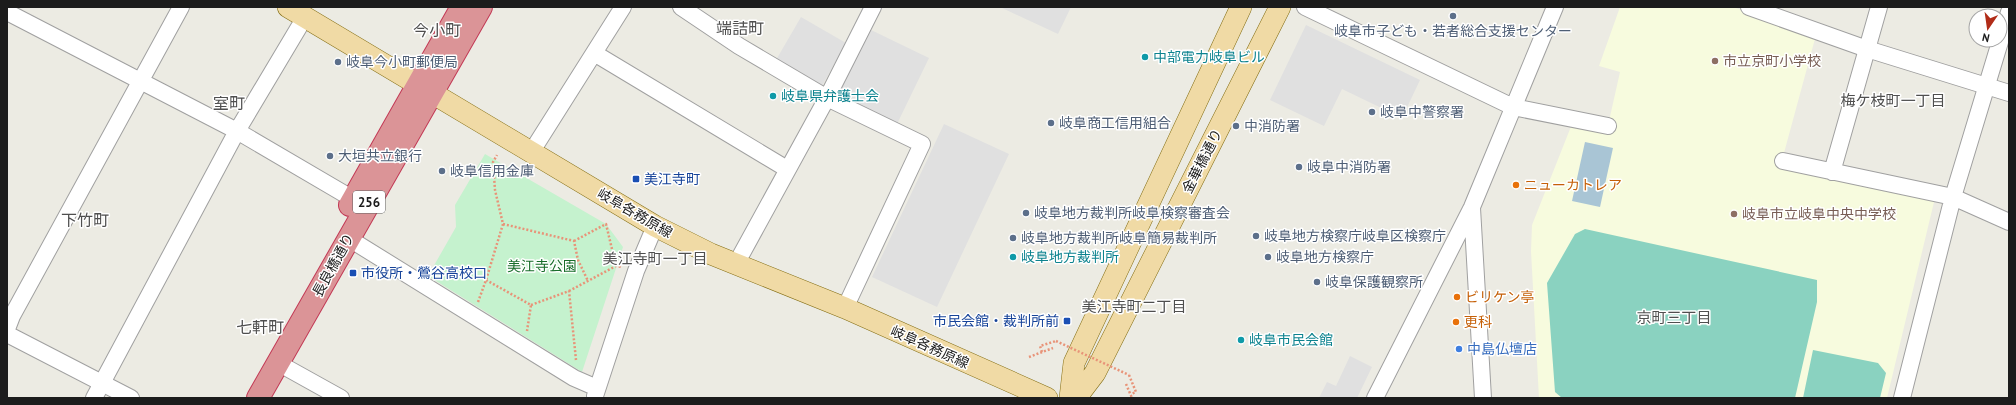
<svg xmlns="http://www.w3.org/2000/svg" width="2016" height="405" viewBox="0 0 2016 405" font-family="'PT Sans','Noto Sans JP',sans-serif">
	<rect width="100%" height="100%" fill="#ecebe3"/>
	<path fill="#f7fbde" d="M1620,7H1733L1816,35L1781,164L1929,196L1934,202L1887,398H1539L1531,251L1532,225L1572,124L1607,130L1620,72L1599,66Z"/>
	<path fill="#c5f2ce" d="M485,154L606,224L623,247L582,372L428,276L456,227L455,205Z"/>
	<path fill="#8ad2c0" d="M1585,229L1817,280V302L1795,398H1562L1555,392L1547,283L1575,234Z
		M1813,350L1878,363L1886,373L1880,398H1803Z"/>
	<path fill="#e0e0e0" d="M1000,7H1071L1058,34Z
		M801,17L846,43L822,86L776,60Z
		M1306,25L1420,80L1402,118L1342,89L1324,126L1270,100Z
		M869,29L929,58L897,124L837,96Z
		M944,124L1009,154L937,307L872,277Z
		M1350,356L1372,367L1357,398H1319L1327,382L1336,386Z"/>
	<path fill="#a9c5d5" d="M1585,142L1613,148L1600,207L1572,201Z"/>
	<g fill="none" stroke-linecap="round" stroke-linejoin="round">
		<g stroke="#a0a0a0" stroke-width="18">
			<path id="minor" d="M681,7L739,46L827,98L922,144L845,308
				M1305,7L1513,107L1608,126
				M1749,7L1867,49L2009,93
				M7,12L237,131L353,199
				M594,53L787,169
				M532,151L623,7
				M1783,161L1953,197L2009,222
				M1832,172L1879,7
				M1472,208L1483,398
				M348,238L574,378L597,388
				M736,264L827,98L873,7
				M7,329L12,316L181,7
				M7,334L131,398
				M278,363L341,398
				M595,396L636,271L655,226
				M94,398L237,131L305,17
				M1375,398L1472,207L1555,7
				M1902,398L1953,197L2009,12"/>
		</g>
		<g stroke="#836d12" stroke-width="22">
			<path id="major" d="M288,7L655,226L711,254L845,308L1047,398
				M1070,398L1074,363L1241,7
				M1076,398L1095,373L1280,7"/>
		</g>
		<g stroke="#c23955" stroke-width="24">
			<path id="highway" d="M350,205L462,7
				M258,398L481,7"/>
		</g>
		<path stroke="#e89378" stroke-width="2.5" stroke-dasharray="2 2" stroke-linecap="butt" d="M503,224L574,241L578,260L588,281
			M574,241L606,224L616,266
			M486,280L531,305L527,331
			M569,291L616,266L622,267
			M478,302L486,280L503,224L495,190L493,162L497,155
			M531,305L569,291L576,360
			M1042,352L1040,346L1056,341
			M1029,357L1053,348
			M1129,375L1136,392L1131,394
			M1126,384L1132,398"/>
		<use href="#minor" stroke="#fff" stroke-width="16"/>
		<use href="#major" stroke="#f0daa5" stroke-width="21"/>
		<use href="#highway" stroke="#db9497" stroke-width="22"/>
		<path stroke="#e89378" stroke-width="2.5" stroke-dasharray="2 2" stroke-linecap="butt" d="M1056,341L1129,375"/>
	</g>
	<g fill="#5c6f8a" stroke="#fff" stroke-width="1.5">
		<circle cx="1453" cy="16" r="4"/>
		<circle cx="338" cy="62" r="4"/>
		<circle cx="1372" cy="112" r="4"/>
		<circle cx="1051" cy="123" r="4"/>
		<circle cx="1236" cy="126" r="4"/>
		<circle cx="330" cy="156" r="4"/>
		<circle cx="1299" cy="167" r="4"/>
		<circle cx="442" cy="171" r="4"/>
		<circle cx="1026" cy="213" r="4"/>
		<circle cx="1256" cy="236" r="4"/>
		<circle cx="1013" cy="238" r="4"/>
		<circle cx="1268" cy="257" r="4"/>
		<circle cx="1317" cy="282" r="4"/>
	</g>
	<g fill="#0f9aa8" stroke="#fff" stroke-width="1.5">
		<circle cx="1145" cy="57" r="4"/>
		<circle cx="773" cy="96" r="4"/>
		<circle cx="1013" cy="257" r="4"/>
		<circle cx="1241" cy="340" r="4"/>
	</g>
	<g fill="#8d6e63" stroke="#fff" stroke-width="1.5">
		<circle cx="1715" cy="61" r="4"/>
		<circle cx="1734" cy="214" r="4"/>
	</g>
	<g fill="#1a4fb4" stroke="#fff" stroke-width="1.5">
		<rect x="632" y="175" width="8" height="8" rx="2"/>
		<rect x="349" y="269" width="8" height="8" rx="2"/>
		<rect x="1063" y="317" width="8" height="8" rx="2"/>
	</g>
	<g fill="#e8710a" stroke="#fff" stroke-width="1.5">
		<circle cx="1516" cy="185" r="4"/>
		<circle cx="1457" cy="297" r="4"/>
		<circle cx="1456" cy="322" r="4"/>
	</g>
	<circle fill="#3f7fe0" stroke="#fff" stroke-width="1.5" cx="1459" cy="349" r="4"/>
	<g text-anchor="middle" stroke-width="3" stroke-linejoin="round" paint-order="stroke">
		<rect fill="#fff" stroke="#606060" stroke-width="1" x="353" y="191" width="32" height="22" rx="3"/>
		<g font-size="13" font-weight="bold" fill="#1c1c1c">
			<text x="369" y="207">256</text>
		</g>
		<g font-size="14" fill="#4e5e75" stroke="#fff" text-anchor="start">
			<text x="1453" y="36" text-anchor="middle">岐阜市子ども・若者総合支援センター</text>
			<text x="346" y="67">岐阜今小町郵便局</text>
			<text x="1380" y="117">岐阜中警察署</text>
			<text x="1059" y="128">岐阜商工信用組合</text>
			<text x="1244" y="131">中消防署</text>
			<text x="338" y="161">大垣共立銀行</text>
			<text x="1307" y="172">岐阜中消防署</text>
			<text x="450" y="176">岐阜信用金庫</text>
			<text x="1034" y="218">岐阜地方裁判所岐阜検察審査会</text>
			<text x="1264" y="241">岐阜地方検察庁岐阜区検察庁</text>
			<text x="1021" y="243">岐阜地方裁判所岐阜簡易裁判所</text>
			<text x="1276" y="262">岐阜地方検察庁</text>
			<text x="1325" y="287">岐阜保護観察所</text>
		</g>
		<g font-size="14" fill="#0d838f" stroke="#fff" text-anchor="start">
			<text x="1153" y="62">中部電力岐阜ビル</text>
			<text x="781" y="101">岐阜県弁護士会</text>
			<text x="1021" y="262">岐阜地方裁判所</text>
			<text x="1249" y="345">岐阜市民会館</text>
		</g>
		<g font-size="14" fill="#785e54" stroke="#fff" text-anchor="start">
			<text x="1723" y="66">市立京町小学校</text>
			<text x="1742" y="219">岐阜市立岐阜中央中学校</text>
		</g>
		<g font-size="14" fill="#1c1c1c" stroke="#fff">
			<text transform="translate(1202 161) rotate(-63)" y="5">金華橋通り</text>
			<text transform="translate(635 213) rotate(30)" y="5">岐阜各務原線</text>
			<text transform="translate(333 265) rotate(-61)" y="5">長良橋通り</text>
			<text transform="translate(930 347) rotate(24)" y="5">岐阜各務原線</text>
		</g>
		<g font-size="14" fill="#164399" stroke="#fff" text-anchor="start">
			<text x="644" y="184">美江寺町</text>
			<text x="361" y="278">市役所・鶯谷高校口</text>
			<text x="1059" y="326" text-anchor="end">市民会館・裁判所前</text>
		</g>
		<g font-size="14" fill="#c56008" stroke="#fff" text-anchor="start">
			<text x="1524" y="190">ニューカトレア</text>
			<text x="1465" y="302">ビリケン亭</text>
			<text x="1464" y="327">更科</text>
		</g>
		<g font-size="14" fill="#186d2a" stroke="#fff">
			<text x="542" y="271">美江寺公園</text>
		</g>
		<g font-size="14" fill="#366cbe" stroke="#fff" text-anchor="start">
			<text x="1467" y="354">中島仏壇店</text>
		</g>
		<g font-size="15" fill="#4f4f4f" stroke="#fff">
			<text x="1893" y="106">梅ケ枝町一丁目</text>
			<text x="655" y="264">美江寺町一丁目</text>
			<text x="1134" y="312">美江寺町二丁目</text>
			<text x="1674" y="323">京町三丁目</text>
		</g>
		<g font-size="16" fill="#4f4f4f" stroke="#fff">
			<text x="740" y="34">端詰町</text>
			<text x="437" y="36">今小町</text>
			<text x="229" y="109">室町</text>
			<text x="85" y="226">下竹町</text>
			<text x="260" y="333">七軒町</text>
		</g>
	</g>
	<rect width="2016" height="405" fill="none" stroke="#1c1c1c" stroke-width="16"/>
	<g transform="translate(1988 28) rotate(193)"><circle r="19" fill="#ffffff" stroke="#a4a4a4"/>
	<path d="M0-3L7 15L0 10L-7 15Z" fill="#b12c18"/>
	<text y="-6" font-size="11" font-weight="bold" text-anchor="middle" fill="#1c1c1c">N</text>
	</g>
</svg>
